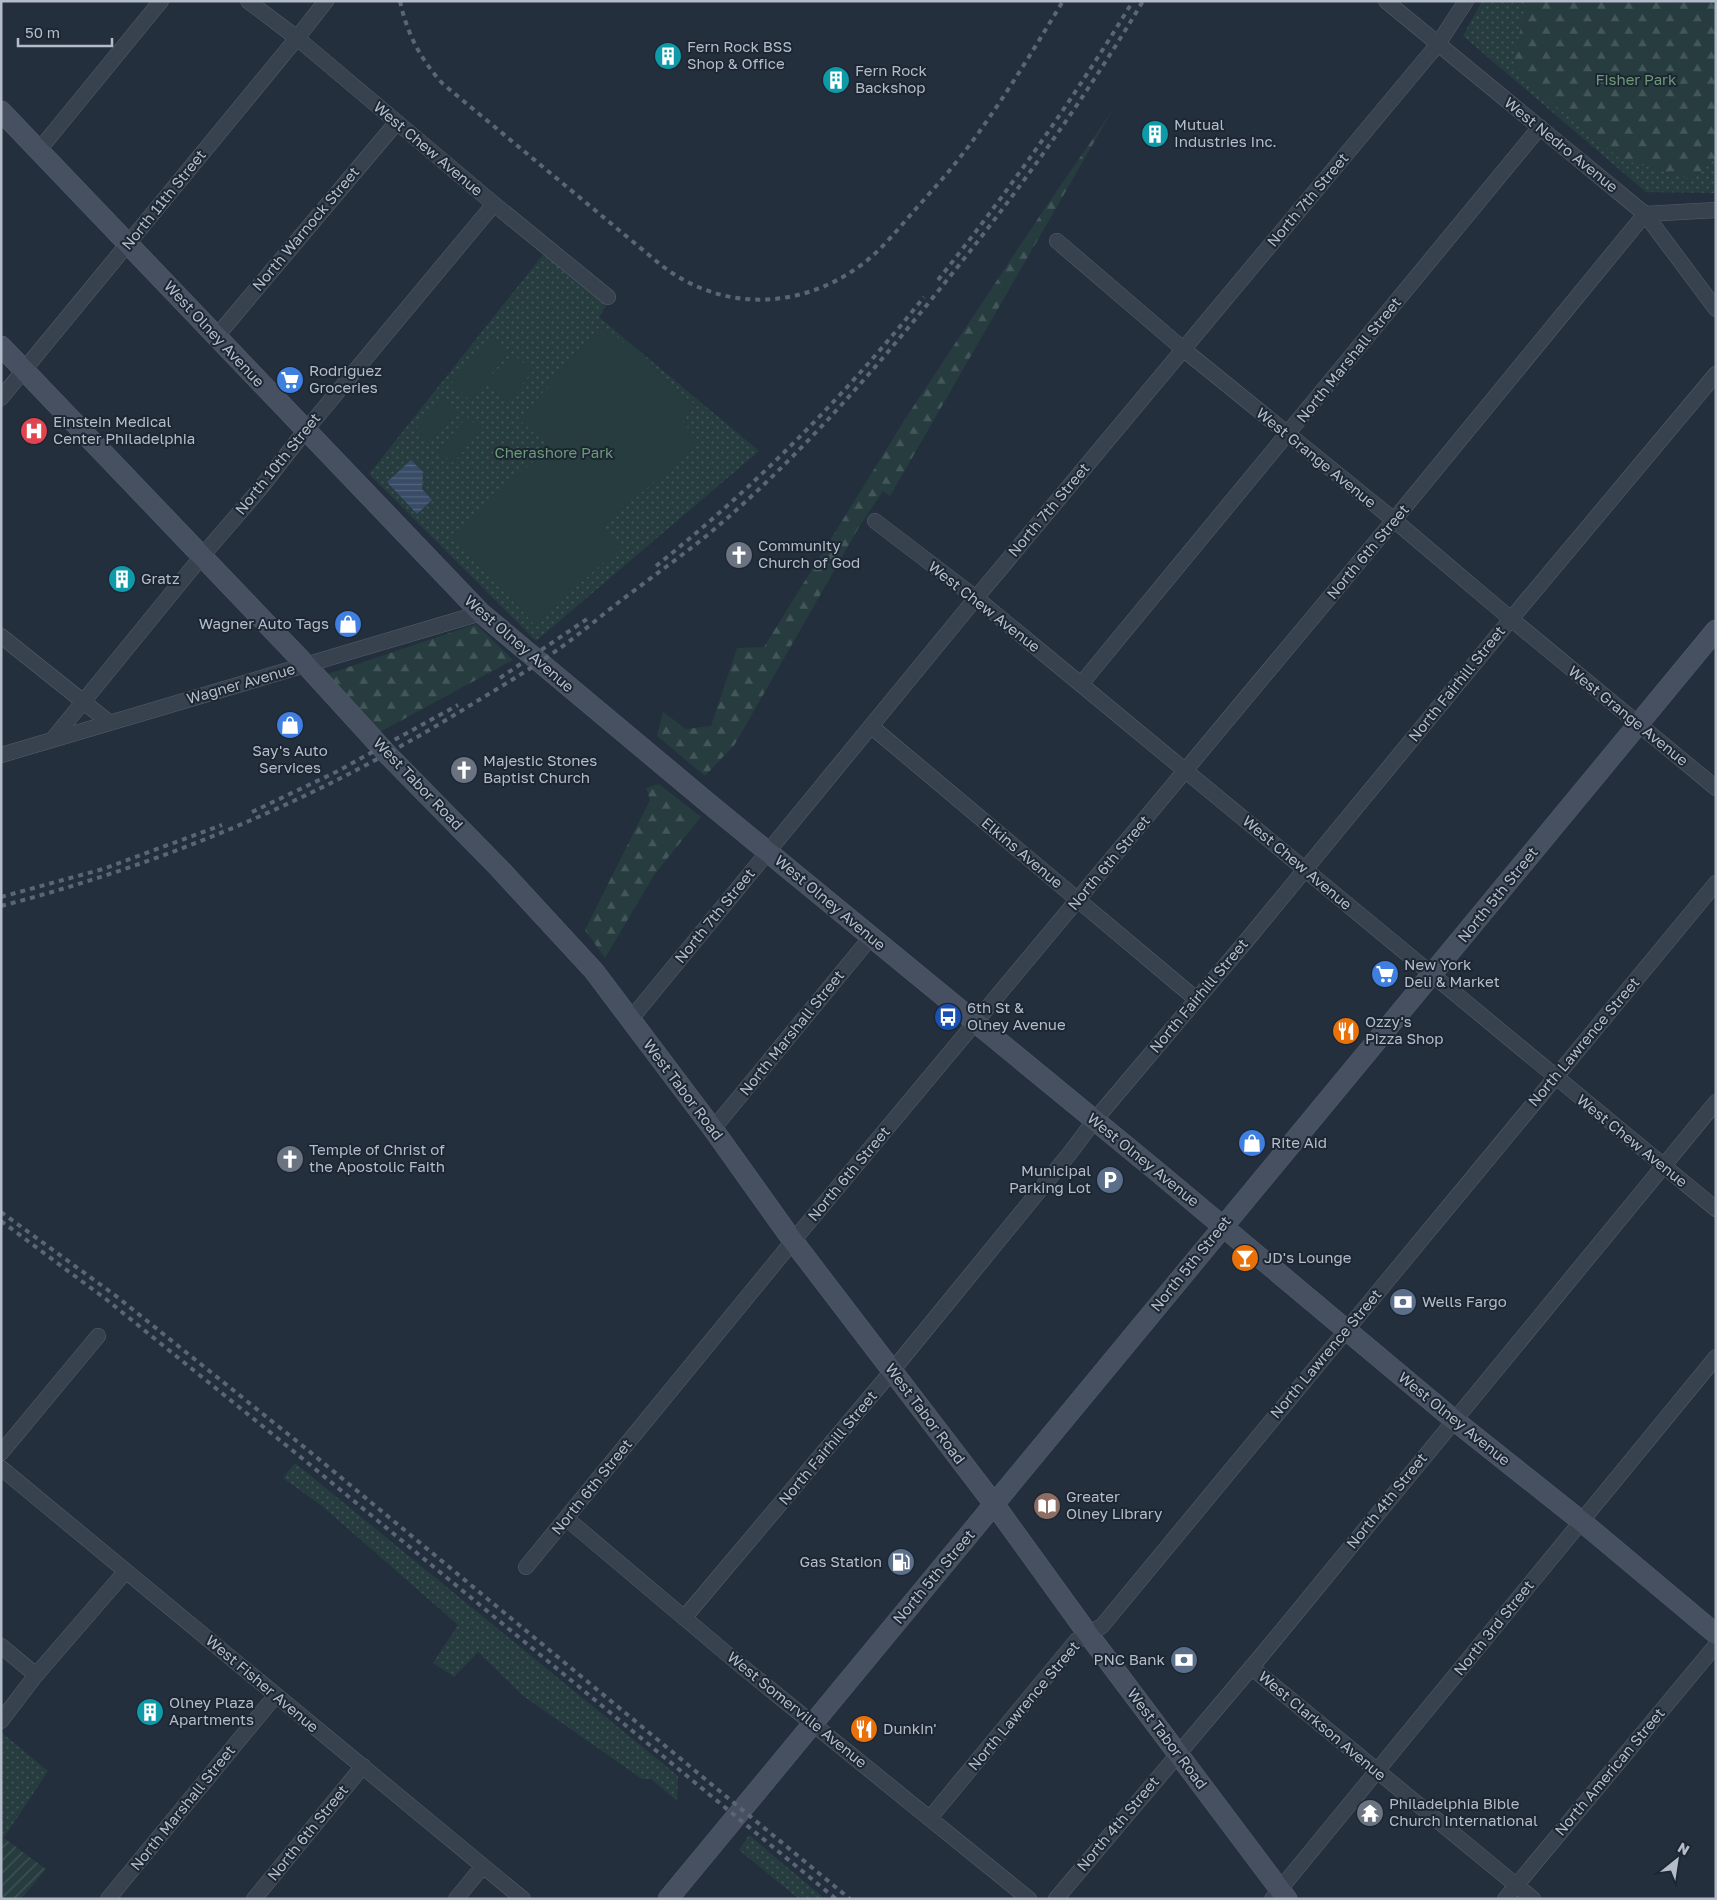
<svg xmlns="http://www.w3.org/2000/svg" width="1717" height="1900" viewBox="0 0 1717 1900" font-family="'Golos Text',sans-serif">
	<defs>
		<pattern id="grass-dots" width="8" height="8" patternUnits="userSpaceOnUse" patternTransform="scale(1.25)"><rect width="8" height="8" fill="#263c3f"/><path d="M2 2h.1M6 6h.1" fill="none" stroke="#435659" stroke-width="1.8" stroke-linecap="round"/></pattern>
		<pattern id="forest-firs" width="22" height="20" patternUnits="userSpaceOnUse" patternTransform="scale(1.25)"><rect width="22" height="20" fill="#263c3f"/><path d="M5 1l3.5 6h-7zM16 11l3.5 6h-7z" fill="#435659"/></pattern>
		<pattern id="garden-furrows" width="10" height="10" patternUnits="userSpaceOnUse" patternTransform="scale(1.25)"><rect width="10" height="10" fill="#263c3f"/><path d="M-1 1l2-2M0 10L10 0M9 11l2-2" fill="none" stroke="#435659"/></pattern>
		<pattern id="water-rules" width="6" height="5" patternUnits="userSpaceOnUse" patternTransform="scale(1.25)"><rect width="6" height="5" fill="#394c67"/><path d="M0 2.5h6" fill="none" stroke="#53647b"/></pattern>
	</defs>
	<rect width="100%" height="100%" fill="#242f3e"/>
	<path fill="url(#grass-dots)" d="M1482,1H1716V193L1646,192L1463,36Z
		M546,251L609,301L599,317L759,451L536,641L369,474Z
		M295,1463L678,1776L677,1801L651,1779H642L522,1695L478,1652L454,1677L433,1663L458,1625L322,1506L283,1478Z
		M1,1732L48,1771L1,1842Z
		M749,1835L825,1899H799L739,1850Z"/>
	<path fill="url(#forest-firs)" d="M1526,1H1716V158L1693,180L1620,159L1512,70Z
		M1112,111L890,496L883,491L859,527L735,744L705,776L657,736L663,712L686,729L711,726L737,648L764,647L907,416L1045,208Z
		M476,624L513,660L378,733L328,674Z
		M659,784L701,817L654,875L605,958L585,930L650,800L646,788Z"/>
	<path fill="url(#garden-furrows)" d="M4,1838L46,1869L21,1899H1V1842Z"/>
	<path fill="#263c3f" d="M602,324L695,405L682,421L700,442L601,528L619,548L535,625L451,535L550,447L519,420Z
		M491,336L510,352L470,400L451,384Z
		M514,355L533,371L507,402L488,386Z
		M443,397L458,410L430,443L415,430Z
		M467,417L482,430L453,463L438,450Z"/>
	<path fill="url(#water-rules)" d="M411,460L423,472L422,489L432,500L417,514L387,482Z"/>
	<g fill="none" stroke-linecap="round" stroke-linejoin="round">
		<g stroke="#565f6c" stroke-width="16">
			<path id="street" d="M248,1L297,38L494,204L608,297
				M1386,1L1645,214L1716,309
				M39,150L161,1
				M1057,241L1183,349L1394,520L1511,619L1716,788
				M216,337L397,122
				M1,398L297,38L326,1
				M875,521L976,598L1032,644L1716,1209
				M1,636L110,723
				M1081,684L1540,127
				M872,727L1196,999
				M52,740L202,556L259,490L305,431L494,204
				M1,755L481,613
				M630,1020L976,598L1438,44L1466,1
				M713,1129L871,937
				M1,1453L98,1336
				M1,1468L523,1899
				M567,1519L739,1664L1029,1899
				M526,1567L793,1241L1394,520L1645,214L1716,210
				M684,1618L892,1371L1070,1153L1094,1121L1252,934L1511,619L1716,374
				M1,1646L36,1675
				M1251,1667L1533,1899
				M1,1721L36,1675L126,1571
				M930,1818L1076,1641L1102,1626L1716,883
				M108,1899L276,1695
				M254,1899L363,1766
				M456,1899L483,1866
				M1056,1899L1261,1656L1716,1102
				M1272,1899L1716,1357
				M1505,1899L1716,1645"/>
		</g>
		<g stroke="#565f6c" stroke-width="21">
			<path id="secondary" d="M1,111L481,613L707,802L1159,1173L1454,1420L1581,1521L1716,1634
				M1,346L306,665L389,756L498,867L594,971L713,1129L793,1241L994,1504L1088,1634L1287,1899
				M668,1899L1716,630"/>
		</g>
		<use href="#street" stroke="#38414e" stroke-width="15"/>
		<use href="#secondary" stroke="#465061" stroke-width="20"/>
		<path stroke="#5a6575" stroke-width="4" stroke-dasharray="5 5" stroke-linecap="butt" d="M400,1C407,34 421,60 443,84L661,265C723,313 802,310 864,263C883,248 898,229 914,211C927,196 941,181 954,165C995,114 1029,57 1063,1
			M938,280C1009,191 1074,98 1133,1
			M656,566C755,487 845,396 924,297
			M500,678L587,619
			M252,812L336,772L458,705
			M1,897L103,869L222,825
			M1,906C167,863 324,796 469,706C505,684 543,662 576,636C592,624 607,611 623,599C657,573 692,549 724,521C804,451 873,372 939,290C1013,199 1083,102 1143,1
			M1,1212L116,1296L309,1451L850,1899
			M1,1221L107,1300L303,1459L836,1899"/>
	</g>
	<defs>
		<g id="building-disc" transform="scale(1.4375)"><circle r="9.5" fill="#0f9aa8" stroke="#1d2633"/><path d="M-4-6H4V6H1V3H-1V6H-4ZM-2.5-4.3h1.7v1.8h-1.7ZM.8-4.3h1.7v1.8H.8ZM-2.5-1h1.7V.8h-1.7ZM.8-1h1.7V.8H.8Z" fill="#fff"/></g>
		<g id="supermarket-disc" transform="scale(1.4375)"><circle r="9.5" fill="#3f7fe0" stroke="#1d2633"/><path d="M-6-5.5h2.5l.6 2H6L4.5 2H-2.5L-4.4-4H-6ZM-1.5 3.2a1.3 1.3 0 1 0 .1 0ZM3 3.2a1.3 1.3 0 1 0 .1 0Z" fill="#fff"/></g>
		<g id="hospital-disc" transform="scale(1.4375)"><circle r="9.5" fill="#e0444e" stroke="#1d2633"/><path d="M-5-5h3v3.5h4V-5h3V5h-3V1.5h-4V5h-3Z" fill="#fff"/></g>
		<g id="church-disc" transform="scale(1.4375)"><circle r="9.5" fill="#6b7280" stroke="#1d2633"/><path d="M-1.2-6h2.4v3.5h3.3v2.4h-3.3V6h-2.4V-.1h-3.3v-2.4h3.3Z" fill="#fff"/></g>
		<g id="shop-disc" transform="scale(1.4375)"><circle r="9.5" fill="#3f7fe0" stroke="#1d2633"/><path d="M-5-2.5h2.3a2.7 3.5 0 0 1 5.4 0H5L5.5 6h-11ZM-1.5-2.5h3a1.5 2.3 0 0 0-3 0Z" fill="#fff"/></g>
		<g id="bus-disc" transform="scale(1.4375)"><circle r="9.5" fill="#1a4fb4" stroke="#1d2633"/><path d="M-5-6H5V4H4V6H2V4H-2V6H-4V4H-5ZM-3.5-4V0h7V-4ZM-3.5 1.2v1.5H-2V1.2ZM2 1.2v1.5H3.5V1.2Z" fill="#fff"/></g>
		<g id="restaurant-disc" transform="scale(1.4375)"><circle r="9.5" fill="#e8710a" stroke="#1d2633"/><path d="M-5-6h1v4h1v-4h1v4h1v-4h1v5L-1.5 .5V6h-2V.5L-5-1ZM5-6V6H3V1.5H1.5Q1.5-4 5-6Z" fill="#fff"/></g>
		<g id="parking-disc" transform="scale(1.4375)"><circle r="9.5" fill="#5c6f8a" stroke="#1d2633"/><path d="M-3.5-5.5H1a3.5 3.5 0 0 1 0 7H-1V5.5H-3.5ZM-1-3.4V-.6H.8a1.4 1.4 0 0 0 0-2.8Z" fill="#fff"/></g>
		<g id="bar-disc" transform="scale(1.4375)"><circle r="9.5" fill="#e8710a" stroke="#1d2633"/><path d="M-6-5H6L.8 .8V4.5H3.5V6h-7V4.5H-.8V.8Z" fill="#fff"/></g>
		<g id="bank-disc" transform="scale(1.4375)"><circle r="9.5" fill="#5c6f8a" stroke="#1d2633"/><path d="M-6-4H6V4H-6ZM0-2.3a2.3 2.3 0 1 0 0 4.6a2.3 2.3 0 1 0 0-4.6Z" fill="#fff"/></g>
		<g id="library-disc" transform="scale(1.4375)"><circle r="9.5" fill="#8d6e63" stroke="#1d2633"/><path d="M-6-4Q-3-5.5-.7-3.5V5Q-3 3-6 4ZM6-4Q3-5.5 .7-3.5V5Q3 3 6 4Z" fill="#fff"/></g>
		<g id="fuel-disc" transform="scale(1.4375)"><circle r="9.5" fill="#5c6f8a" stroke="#1d2633"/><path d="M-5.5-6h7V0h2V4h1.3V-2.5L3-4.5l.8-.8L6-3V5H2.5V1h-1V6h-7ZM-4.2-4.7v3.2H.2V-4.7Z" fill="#fff"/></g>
		<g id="temple-disc" transform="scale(1.4375)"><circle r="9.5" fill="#6b7280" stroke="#1d2633"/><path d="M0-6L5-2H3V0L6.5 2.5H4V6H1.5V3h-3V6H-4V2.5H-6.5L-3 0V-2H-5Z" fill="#fff"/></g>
	</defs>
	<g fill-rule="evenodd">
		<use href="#building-disc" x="668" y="56"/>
		<use href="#building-disc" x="836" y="80"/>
		<use href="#building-disc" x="1155" y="134"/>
		<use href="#supermarket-disc" x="290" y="380"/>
		<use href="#hospital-disc" x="34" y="431"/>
		<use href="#church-disc" x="739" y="555"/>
		<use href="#building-disc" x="122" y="579"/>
		<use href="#shop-disc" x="348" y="624"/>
		<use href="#shop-disc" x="290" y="725"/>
		<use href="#church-disc" x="464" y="770"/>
		<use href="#supermarket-disc" x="1385" y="974"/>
		<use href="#bus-disc" x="948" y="1017"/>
		<use href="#restaurant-disc" x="1346" y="1031"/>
		<use href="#shop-disc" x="1252" y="1143"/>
		<use href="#church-disc" x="290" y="1159"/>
		<use href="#parking-disc" x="1110" y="1180"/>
		<use href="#bar-disc" x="1245" y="1258"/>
		<use href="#bank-disc" x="1403" y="1302"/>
		<use href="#library-disc" x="1047" y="1506"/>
		<use href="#fuel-disc" x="901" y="1562"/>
		<use href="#bank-disc" x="1184" y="1660"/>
		<use href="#building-disc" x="150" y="1712"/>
		<use href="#restaurant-disc" x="864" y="1729"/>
		<use href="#temple-disc" x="1370" y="1813"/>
	</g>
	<g text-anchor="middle" stroke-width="4" stroke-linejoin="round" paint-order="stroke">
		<g font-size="15" fill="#b4bcc9" stroke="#1d2633" text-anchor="start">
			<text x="687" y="52">Fern Rock BSS<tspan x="687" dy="17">Shop &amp; Office</tspan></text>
			<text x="855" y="76">Fern Rock<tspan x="855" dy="17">Backshop</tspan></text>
			<text x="1174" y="130">Mutual<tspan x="1174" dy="17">Industries Inc.</tspan></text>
			<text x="309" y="376">Rodriguez<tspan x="309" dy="17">Groceries</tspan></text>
			<text x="53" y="427">Einstein Medical<tspan x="53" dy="17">Center Philadelphia</tspan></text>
			<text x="758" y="551">Community<tspan x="758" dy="17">Church of God</tspan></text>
			<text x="141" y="584">Gratz</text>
			<text x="329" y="629" text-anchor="end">Wagner Auto Tags</text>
			<text x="290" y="756" text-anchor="middle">Say's Auto<tspan x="290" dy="17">Services</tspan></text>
			<text x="483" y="766">Majestic Stones<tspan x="483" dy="17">Baptist Church</tspan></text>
			<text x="1404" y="970">New York<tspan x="1404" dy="17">Deli &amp; Market</tspan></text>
			<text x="967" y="1013">6th St &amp;<tspan x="967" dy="17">Olney Avenue</tspan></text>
			<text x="1365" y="1027">Ozzy's<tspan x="1365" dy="17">Pizza Shop</tspan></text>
			<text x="1271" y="1148">Rite Aid</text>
			<text x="309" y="1155">Temple of Christ of<tspan x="309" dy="17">the Apostolic Faith</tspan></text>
			<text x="1091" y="1176" text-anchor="end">Municipal<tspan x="1091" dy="17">Parking Lot</tspan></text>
			<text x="1264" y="1263">JD's Lounge</text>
			<text x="1422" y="1307">Wells Fargo</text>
			<text x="1066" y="1502">Greater<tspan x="1066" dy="17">Olney Library</tspan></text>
			<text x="882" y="1567" text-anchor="end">Gas Station</text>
			<text x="1165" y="1665" text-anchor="end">PNC Bank</text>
			<text x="169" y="1708">Olney Plaza<tspan x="169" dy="17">Apartments</tspan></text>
			<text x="883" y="1734">Dunkin'</text>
			<text x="1389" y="1809">Philadelphia Bible<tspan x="1389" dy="17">Church International</tspan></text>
		</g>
		<g font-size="15" fill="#6b9a76" stroke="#1d2633">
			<text x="1636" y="85">Fisher Park</text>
			<text x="554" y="458">Cherashore Park</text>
		</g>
		<g font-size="15" fill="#b4bcc9" stroke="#1d2633">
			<text transform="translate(1561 145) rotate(39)" y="5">West Nedro Avenue</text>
			<text transform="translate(428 149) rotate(40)" y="5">West Chew Avenue</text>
			<text transform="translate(164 200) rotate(-51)" y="5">North 11th Street</text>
			<text transform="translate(1308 200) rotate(-50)" y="5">North 7th Street</text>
			<text transform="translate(306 229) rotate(-50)" y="5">North Warnock Street</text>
			<text transform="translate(214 334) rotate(47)" y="5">West Olney Avenue</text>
			<text transform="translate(1349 360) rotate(-51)" y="5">North Marshall Street</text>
			<text transform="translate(1316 458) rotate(39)" y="5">West Grange Avenue</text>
			<text transform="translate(278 464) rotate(-51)" y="5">North 10th Street</text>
			<text transform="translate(1049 510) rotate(-50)" y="5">North 7th Street</text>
			<text transform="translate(1368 552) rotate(-50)" y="5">North 6th Street</text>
			<text transform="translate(984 607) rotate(38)" y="5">West Chew Avenue</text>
			<text transform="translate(519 644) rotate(41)" y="5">West Olney Avenue</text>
			<text transform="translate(241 684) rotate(-16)" y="5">Wagner Avenue</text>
			<text transform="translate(1457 684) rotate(-51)" y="5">North Fairhill Street</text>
			<text transform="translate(1628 716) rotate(39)" y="5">West Grange Avenue</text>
			<text transform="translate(418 784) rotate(46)" y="5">West Tabor Road</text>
			<text transform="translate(1022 853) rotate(40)" y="5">Elkins Avenue</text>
			<text transform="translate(1109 863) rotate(-50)" y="5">North 6th Street</text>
			<text transform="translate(1297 863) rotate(40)" y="5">West Chew Avenue</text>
			<text transform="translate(1498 895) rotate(-51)" y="5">North 5th Street</text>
			<text transform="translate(830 903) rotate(40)" y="5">West Olney Avenue</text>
			<text transform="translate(715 916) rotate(-51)" y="5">North 7th Street</text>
			<text transform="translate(1199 996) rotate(-50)" y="5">North Fairhill Street</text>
			<text transform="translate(792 1033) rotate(-51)" y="5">North Marshall Street</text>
			<text transform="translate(1584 1042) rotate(-50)" y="5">North Lawrence Street</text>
			<text transform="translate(683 1090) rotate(53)" y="5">West Tabor Road</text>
			<text transform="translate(1632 1141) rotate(39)" y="5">West Chew Avenue</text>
			<text transform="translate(1143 1160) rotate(39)" y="5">West Olney Avenue</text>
			<text transform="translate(849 1174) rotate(-50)" y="5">North 6th Street</text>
			<text transform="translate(1191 1264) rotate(-51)" y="5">North 5th Street</text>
			<text transform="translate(1326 1354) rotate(-50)" y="5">North Lawrence Street</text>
			<text transform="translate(925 1414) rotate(53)" y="5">West Tabor Road</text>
			<text transform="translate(1454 1419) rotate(39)" y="5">West Olney Avenue</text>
			<text transform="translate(828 1448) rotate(-50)" y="5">North Fairhill Street</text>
			<text transform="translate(592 1487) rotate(-51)" y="5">North 6th Street</text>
			<text transform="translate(1387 1501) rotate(-51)" y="5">North 4th Street</text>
			<text transform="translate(934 1577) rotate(-50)" y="5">North 5th Street</text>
			<text transform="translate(1494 1628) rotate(-51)" y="5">North 3rd Street</text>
			<text transform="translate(262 1684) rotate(40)" y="5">West Fisher Avenue</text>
			<text transform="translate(1024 1706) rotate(-50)" y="5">North Lawrence Street</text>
			<text transform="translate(797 1710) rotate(39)" y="5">West Somerville Avenue</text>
			<text transform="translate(1322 1726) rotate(40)" y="5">West Clarkson Avenue</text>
			<text transform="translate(1167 1739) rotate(53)" y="5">West Tabor Road</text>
			<text transform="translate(1610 1772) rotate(-50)" y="5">North American Street</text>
			<text transform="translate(183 1808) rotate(-51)" y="5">North Marshall Street</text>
			<text transform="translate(1118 1824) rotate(-50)" y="5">North 4th Street</text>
			<text transform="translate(308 1833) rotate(-51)" y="5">North 6th Street</text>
		</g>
	</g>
	<rect width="1717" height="1900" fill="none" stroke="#b4bcc9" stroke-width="5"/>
	<g transform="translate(1677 1860) rotate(30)" stroke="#1d2633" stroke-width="4" paint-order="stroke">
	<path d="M0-4L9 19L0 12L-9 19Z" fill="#b4bcc9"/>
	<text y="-8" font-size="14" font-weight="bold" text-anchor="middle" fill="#b4bcc9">N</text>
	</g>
	<path d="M18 38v8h94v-8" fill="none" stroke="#b4bcc9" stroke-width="2.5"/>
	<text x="25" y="38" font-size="15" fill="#b4bcc9" stroke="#1d2633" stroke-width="4" paint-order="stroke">50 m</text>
</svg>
